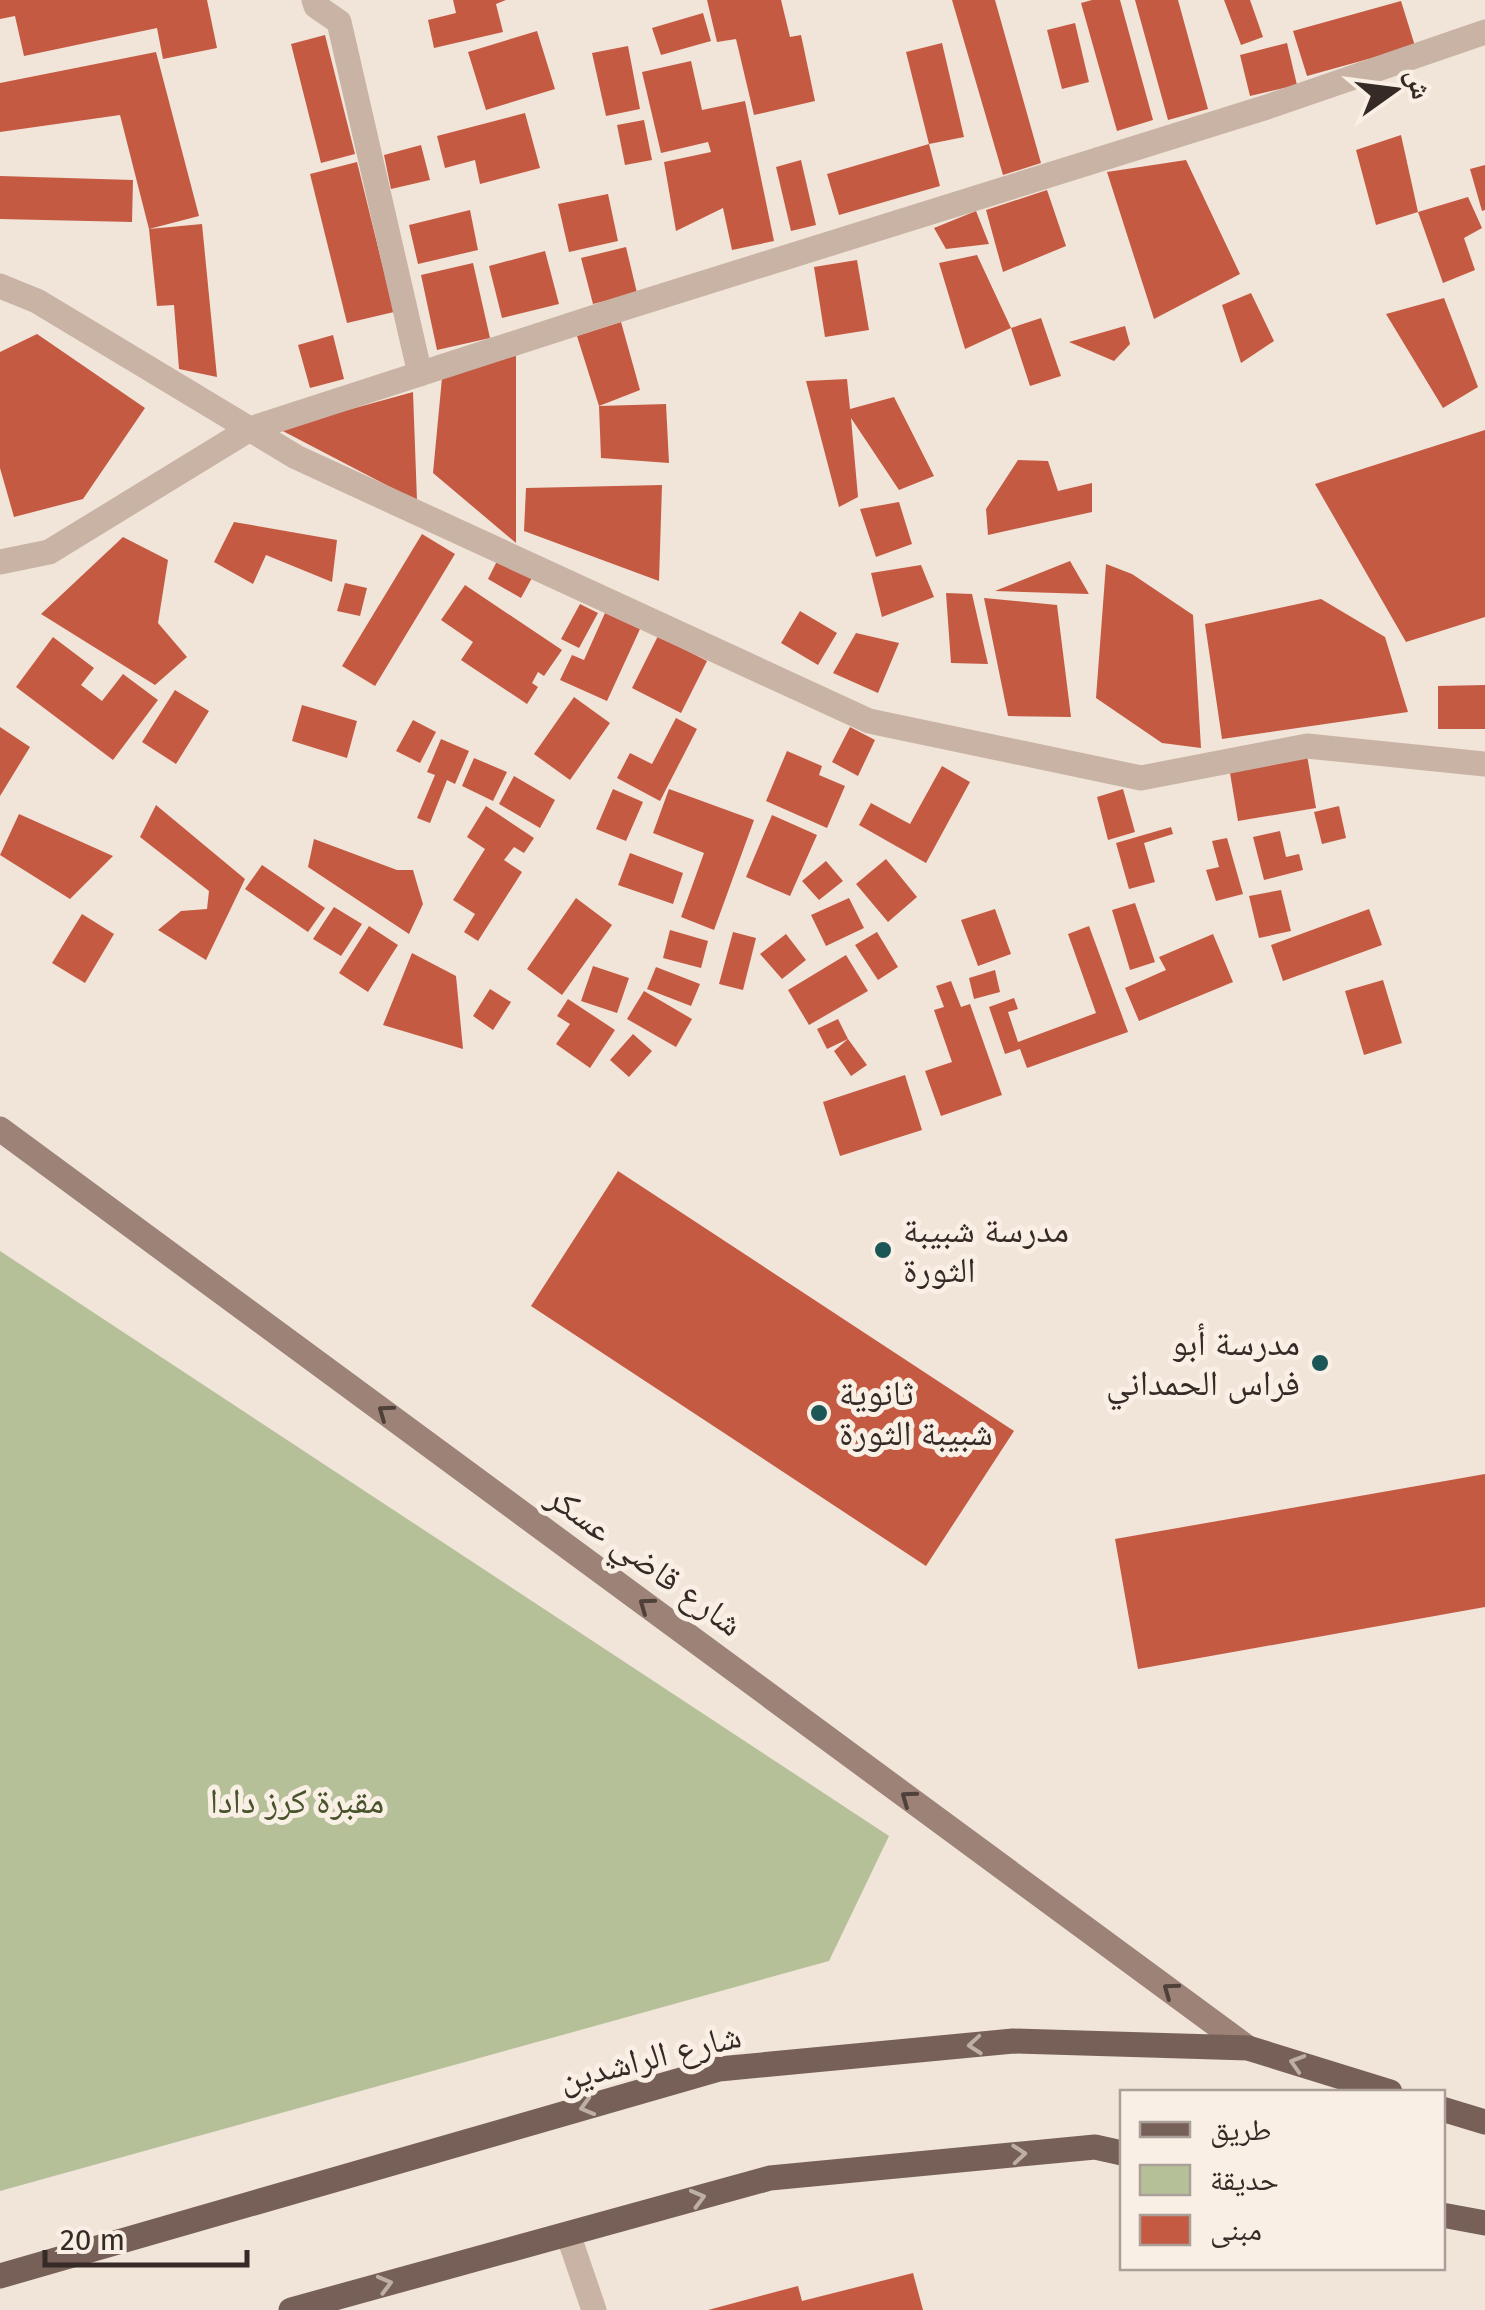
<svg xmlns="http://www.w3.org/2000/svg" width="1485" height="2310" viewBox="0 0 1485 2310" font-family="'Fira Sans','Noto Naskh Arabic',sans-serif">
	<rect width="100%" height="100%" fill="#f1e4d9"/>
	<path fill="#b5c099" d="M0,1251L889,1836L829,1961L0,2191Z"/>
	<path fill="#c55a43" d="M0,0H207L217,48L163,59L157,28L24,56L15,16L0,19Z
		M453,0H506L496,4L503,32L434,48L428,20L456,13Z
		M707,0H781L790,37L801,35L815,101L754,115L736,39L717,42Z
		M952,0H995L1041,163L1003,175Z
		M1092,0H1120L1153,120L1117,131L1081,3Z
		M1135,0H1178L1208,109L1168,120Z
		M1224,0H1250L1263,37L1241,45Z
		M1401,1L1415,46L1307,76L1293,31Z
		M703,13L711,41L661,55L652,28Z
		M1075,23L1089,82L1062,89L1047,30Z
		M537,31L555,89L486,110L468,52Z
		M325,35L355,154L321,163L291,44Z
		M942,43L964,137L929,144L906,52Z
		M1287,43L1297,85L1250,96L1240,55Z
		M628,46L640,109L606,116L592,53Z
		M156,52L199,216L149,229L202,224L217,377L179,369L174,305L157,306L149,229L120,115L0,132V83Z
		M691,61L702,110L745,101L774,241L732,250L723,208L676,231L664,162L711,152L708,142L661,153L642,72Z
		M525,113L540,168L480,184L475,160L445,168L437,136Z
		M644,120L652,160L625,165L617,125Z
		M1401,135L1418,212L1376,225L1356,150Z
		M929,144L940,186L839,215L827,174Z
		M421,145L430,180L391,189L384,155Z
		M801,160L816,225L791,231L776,167Z
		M1186,160L1240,274L1154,319L1107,172Z
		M357,162L394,312L347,323L310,174Z
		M1485,165V210L1482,211L1470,169Z
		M0,176L133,180L132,222L0,219Z
		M1047,190L1066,246L1003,272L986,210Z
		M608,194L618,241L569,252L558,204Z
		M1468,197L1482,228L1464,238L1475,270L1443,283L1418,212Z
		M470,210L478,250L418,264L409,225Z
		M976,211L989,244L946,249L934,228Z
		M626,247L637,293L593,304L581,258Z
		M545,251L559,304L502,318L489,266Z
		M977,255L1011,328L965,349L939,263Z
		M857,260L869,330L825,337L814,267Z
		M473,263L490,338L437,350L421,275Z
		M1251,293L1274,341L1241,363L1222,305Z
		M1444,298L1478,387L1443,408L1386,314Z
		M1041,318L1061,376L1030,386L1011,328Z
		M621,322L640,390L599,406L577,336Z
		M1125,326L1130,344L1114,361L1069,342Z
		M37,334L145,408L83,499L14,517L0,468V352Z
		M333,335L344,379L310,388L298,345Z
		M516,354V543L433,473L442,378Z
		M847,379L850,409L894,397L934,476L899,490L851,418L858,497L839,507L806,381Z
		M413,392L417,501L279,429Z
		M666,404L669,463L601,458L599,406Z
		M1485,430V617L1406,642L1315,484Z
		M1018,460L1048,461L1058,491L1092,483V512L988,535L986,509Z
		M662,485L659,581L524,531L526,488Z
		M899,502L912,544L876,557L860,509Z
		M234,522L337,540L332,582L266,555L253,584L214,562Z
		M422,534L455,554L375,686L342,666Z
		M123,537L168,560L158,623L187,657L155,685L41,614Z
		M499,557L533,576L521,598L488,579Z
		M1070,561L1089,594L995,591Z
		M1106,564L1132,574L1193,615L1201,748L1162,743L1096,698Z
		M921,565L934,597L882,617L871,573Z
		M345,583L367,588L360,616L337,611Z
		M465,585L562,650L544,676L538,672L532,683L538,687L527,704L461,660L473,642L441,620Z
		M946,593L972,594L988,664L951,663Z
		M984,598L1057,605L1071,717L1008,716Z
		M1321,599L1385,637L1408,712L1222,739L1205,624Z
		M580,604L598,613L579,648L561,639Z
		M800,611L837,633L818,665L781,643Z
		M605,613L640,629L607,701L560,680L572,655L584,660Z
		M856,633L899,643L878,693L833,673Z
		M658,636L707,661L681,713L632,688Z
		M53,637L94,668L81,685L102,701L123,674L158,700L113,760L16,687Z
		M1485,685V729H1438V686Z
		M175,690L209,711L176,764L142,742Z
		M574,697L610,723L570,780L534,754Z
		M302,705L357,721L347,758L292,741Z
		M676,718L697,729L660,801L617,778L630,753L652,764Z
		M413,720L436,732L420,763L396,751Z
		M0,727L30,747L0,796Z
		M850,727L875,740L858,776L832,762Z
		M441,739L469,751L455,784L447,780L430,823L417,818L435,775L427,772Z
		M787,751L822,766L819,775L845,786L827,828L766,801Z
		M1307,755L1316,808L1238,821L1229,767Z
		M474,758L507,772L493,801L462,786Z
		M942,766L970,782L926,863L859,825L871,803L910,824Z
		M514,776L555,800L540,828L499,804Z
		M613,789L643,802L626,841L596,829Z
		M669,789L754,820L714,930L681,917L704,853L653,833Z
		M1123,789L1135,832L1108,840L1097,797Z
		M156,805L245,879L206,960L158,930L181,911L207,909L209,891L140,837Z
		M486,806L534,838L524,853L514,847L504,860L522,872L478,941L464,932L475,914L453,900L485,849L467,837Z
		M1339,806L1346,838L1322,844L1314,812Z
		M19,814L113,856L70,899L0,855Z
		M772,815L817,835L790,896L746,877Z
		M1171,827L1173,834L1144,843L1155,882L1129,889L1116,843Z
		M1280,831L1286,857L1299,854L1303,870L1264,880L1253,837Z
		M1227,838L1243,894L1216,901L1206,870L1219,867L1212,841Z
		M314,839L397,870H413L423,904L409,934L308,867Z
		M630,853L683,873L673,904L618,885Z
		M886,859L917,897L888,922L856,884Z
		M826,861L843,881L819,900L802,881Z
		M262,865L325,908L308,932L245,889Z
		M1281,890L1291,931L1259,938L1249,896Z
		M576,898L612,925L562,995L527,969Z
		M849,898L864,928L826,946L811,915Z
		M1135,903L1155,962L1130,970L1112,910Z
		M334,907L362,924L341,956L313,939Z
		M995,909L1011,954L978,966L961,920Z
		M1369,909L1382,945L1283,981L1271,945Z
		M82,914L114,934L85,983L52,963Z
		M369,926L398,945L368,992L339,973Z
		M1089,926L1128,1032L1027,1068L1020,1049L1005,1054L989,1007L1014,998L1018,1009L1008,1012L1018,1042L1096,1013L1068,934Z
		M670,930L708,941L701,968L663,958Z
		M733,932L756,938L743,990L719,984Z
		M877,932L898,967L878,980L855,945Z
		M786,934L806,960L782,979L760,954Z
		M1213,934L1233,982L1139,1021L1125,988L1166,970L1159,957Z
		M412,953L456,976L463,1049L383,1025Z
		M846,955L868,991L809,1025L788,990Z
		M593,966L629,978L617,1013L581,1001Z
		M656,967L700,984L691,1006L647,989Z
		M995,970L1000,992L974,999L969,978Z
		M1383,980L1402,1043L1364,1055L1345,991Z
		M951,981L961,1007L970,1004L1002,1095L941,1116L925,1071L952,1062L934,1010L944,1007L936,986Z
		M490,989L511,1002L493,1030L473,1016Z
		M644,991L692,1019L676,1047L627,1019Z
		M568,999L615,1030L590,1068L556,1044L570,1024L557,1016Z
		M838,1019L848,1039L827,1049L817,1029Z
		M633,1034L652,1051L629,1077L610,1060Z
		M848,1039L867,1065L851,1076L834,1051Z
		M905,1075L922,1130L840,1156L823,1102Z
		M618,1171L1014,1431L926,1566L531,1306Z
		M1485,1474V1607L1138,1669L1115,1539Z
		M913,2273L923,2310H708L798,2286L802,2301Z"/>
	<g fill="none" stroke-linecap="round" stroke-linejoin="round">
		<path stroke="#c9b3a5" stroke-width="25" d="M568,2234L594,2310"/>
		<path stroke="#c9b3a5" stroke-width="25" d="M314,0L316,6L339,22L420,374
			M0,286L37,301L296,457L869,721L1141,778L1307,746L1485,764
			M0,562L49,552L250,429L611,312L1267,107L1485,32"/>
		<path stroke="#9c8277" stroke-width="25" d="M0,1129L1248,2048"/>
		<path stroke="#776058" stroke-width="25" d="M1442,2109L1485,2122
			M1442,2215L1485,2223
			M0,2276L719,2069L1013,2041L1248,2048L1390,2092
			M291,2310L770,2178L1095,2147L1122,2153"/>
	</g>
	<defs><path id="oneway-chevron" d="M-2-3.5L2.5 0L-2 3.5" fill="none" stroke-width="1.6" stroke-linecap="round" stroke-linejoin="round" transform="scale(2.5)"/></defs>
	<g stroke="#4f403a">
		<use href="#oneway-chevron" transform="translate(385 1412) rotate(-144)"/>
		<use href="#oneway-chevron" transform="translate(646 1605) rotate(-144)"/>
		<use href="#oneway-chevron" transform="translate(908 1798) rotate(-144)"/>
		<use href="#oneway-chevron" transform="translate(1170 1990) rotate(-144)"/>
	</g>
	<g stroke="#beafa6">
		<use href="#oneway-chevron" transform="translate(975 2045) rotate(175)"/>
		<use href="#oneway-chevron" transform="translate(1297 2063) rotate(-163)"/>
		<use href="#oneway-chevron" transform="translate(587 2107) rotate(164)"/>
		<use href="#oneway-chevron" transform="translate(1019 2154) rotate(-5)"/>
		<use href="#oneway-chevron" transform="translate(698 2198) rotate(-15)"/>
		<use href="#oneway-chevron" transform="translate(385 2284) rotate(-15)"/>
	</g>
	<g fill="#1c5656" stroke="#f9efe5" stroke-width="4">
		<circle cx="883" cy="1250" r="10"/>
		<circle cx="1320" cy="1363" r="10"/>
		<circle cx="819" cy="1413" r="10"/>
	</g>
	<g text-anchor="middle" stroke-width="10" stroke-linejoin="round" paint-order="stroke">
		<g font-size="35" fill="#352a26" stroke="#f9efe5" text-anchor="start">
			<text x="903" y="1242">مدرسة شبيبة<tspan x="903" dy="40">الثورة</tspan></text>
			<text x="1300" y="1355" text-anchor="end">مدرسة أبو<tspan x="1300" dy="40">فراس الحمداني</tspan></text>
			<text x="839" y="1405">ثانوية<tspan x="839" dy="40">شبيبة الثورة</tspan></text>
		</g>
		<g font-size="35" fill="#352a26" stroke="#f9efe5">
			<text transform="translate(645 1560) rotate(36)" y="12">شارع قاضي عسكر</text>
			<text transform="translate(650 2057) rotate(-14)" y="12">شارع الراشدين</text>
		</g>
		<g font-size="35" fill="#47532a" stroke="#f9efe5">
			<text x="297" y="1813">مقبرة كرز دادا</text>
		</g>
	</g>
	<rect x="1120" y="2090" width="325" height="180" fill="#f9efe5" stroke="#aba099" stroke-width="2.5"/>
	<rect x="1140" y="2122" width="50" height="15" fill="#776058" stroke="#aba099" stroke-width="2.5"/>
	<text x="1210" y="2140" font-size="30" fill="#352a26">طريق</text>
	<rect x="1140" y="2165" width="50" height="30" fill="#b5c099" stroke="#aba099" stroke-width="2.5"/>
	<text x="1210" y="2190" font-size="30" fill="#352a26">حديقة</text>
	<rect x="1140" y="2215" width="50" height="30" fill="#c55a43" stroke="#aba099" stroke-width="2.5"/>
	<text x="1210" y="2240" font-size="30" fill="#352a26">مبنى</text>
	<g transform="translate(1395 90) rotate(76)" stroke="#f9efe5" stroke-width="8" paint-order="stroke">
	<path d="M0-8L18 38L0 25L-18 38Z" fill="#352a26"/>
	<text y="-15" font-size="28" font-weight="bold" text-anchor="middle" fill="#352a26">ش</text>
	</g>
	<path d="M45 2250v15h202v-15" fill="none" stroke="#352a26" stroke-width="5"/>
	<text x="60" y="2250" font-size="30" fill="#352a26" stroke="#f9efe5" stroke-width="8" paint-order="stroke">20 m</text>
</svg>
